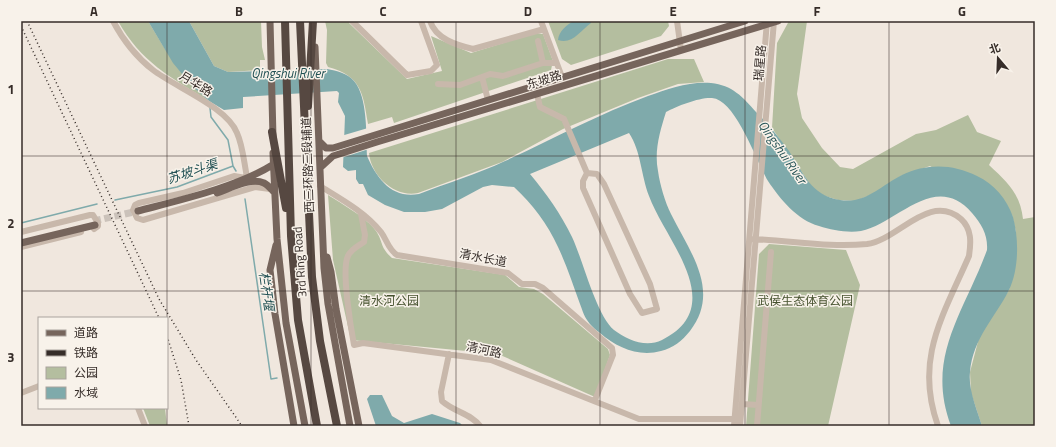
<svg xmlns="http://www.w3.org/2000/svg" width="1056" height="447" viewBox="0 0 1056 447" font-family="'Titillium Web','Noto Sans SC',sans-serif">
	<rect width="100%" height="100%" fill="#f0e7de"/>
	<path fill="#b4be9f" d="M118,21H148C166,51 182,78 209,101C170,77 141,62 118,21Z
		M189,21H261L262,47L265,60H260V70L228,72L214,66Z
		M325,21H350L349,23L407,79L442,71L431,36L471,53L536,33L543,34L553,61L551,70L394,123L392,117L368,124C363,94 362,76 328,67L326,63L327,30Z
		M548,21H668L669,26L661,36L571,65L562,59Z
		M789,21H807L797,94L802,118L822,148L840,167L853,169L916,134L936,130L968,115L977,132L1001,141L989,165C1007,182 1020,193 1023,219L1035,217V426H982L971,393L970,372L980,334L1009,290L1016,253V232L1012,215L930,166L901,176L875,193L856,201L838,200L825,196L814,190L772,128L777,43Z
		M668,59H694L704,82L678,84L638,98L563,129L502,162L418,193C395,198 371,176 369,153Z
		M328,195C342,204 367,218 376,231C384,243 379,246 392,258L505,275L519,287L534,289L543,294L608,349L610,355L595,397L498,354L351,340L333,260Z
		M769,244L846,250L860,285L828,426H746L759,254Z
		M143,408H165L167,426H150Z"/>
	<path fill="#7faaab" fill-rule="evenodd" d="M148,21H189L214,66L228,72L327,69C337,71 347,73 354,81C368,97 366,136 367,156C377,179 392,199 419,194C447,183 478,174 505,161C553,139 599,114 648,96C668,89 690,81 711,83C732,85 743,97 756,112C768,124 779,137 789,151C803,172 811,196 840,200C866,204 880,186 902,175C927,163 953,164 977,176C994,184 1007,199 1013,217C1019,239 1019,269 1009,290C995,318 973,338 970,372C968,390 977,409 982,426H951C925,357 964,313 987,250C988,235 982,225 972,213C935,170 897,224 861,231C847,233 832,230 819,226C797,220 780,199 768,181C756,161 736,100 712,98C700,97 677,106 666,112C660,131 654,151 658,171C660,185 665,202 671,214C690,252 721,291 690,331C682,341 673,348 661,351C639,357 617,348 600,333C596,330 590,325 587,320C584,316 582,309 580,304C573,285 567,266 558,247C547,223 533,205 514,187L492,185L483,187L442,209L425,212H404L385,205L368,195L363,184H359L356,179V170L348,171L343,167L345,116L338,102L339,93L337,91L243,97V108L224,110L209,101L192,86L173,63ZM629,133C641,151 641,175 649,196C665,240 730,306 662,340C646,348 627,340 614,330C596,315 583,260 572,237C561,214 546,193 530,174Z
		M573,21H591V23C580,31 572,45 558,40C559,31 566,26 573,21Z
		M370,395H382L392,416L404,423L432,414L460,423L463,426H376L367,399Z"/>
	<path fill="#f0e7de" d="M368,128L369,149L341,158V136Z"/>
	<g fill="none" stroke-linecap="round" stroke-linejoin="round">
		<path stroke="#7faaab" stroke-width="1.5" d="M233,166L236,171
			M245,199L271,379L277,378
			M115,200L177,187L233,166L228,140L211,117L210,108
			M21,223L97,204"/>
		<path stroke="#cbc2ba" stroke-width="7" stroke-dasharray="7 3.5" stroke-linecap="butt" d="M94,221L138,211"/>
		<path stroke="#c8b8ab" stroke-width="6" d="M113,21C123,40 135,56 153,70C175,87 227,107 237,133C243,146 244,163 247,177
			M352,21L407,75L431,71L437,65L421,21
			M430,21C436,39 456,45 473,49L544,29
			M541,21L562,77
			M677,21L681,50
			M538,41L543,63
			M482,77L488,100
			M438,84L460,85L490,74L503,76L543,63H556
			M537,94L540,107L564,119L587,173L583,181V188L630,294L642,313L657,309L650,284L604,184L597,174L587,173
			M246,178L234,176L183,193L139,203L135,205L133,210L137,218L143,220L255,187L270,189
			M320,186C341,199 365,212 381,232C387,240 388,249 397,255L508,273L522,284H535L543,288L612,348L613,355L595,400
			M361,214L365,235L364,242C358,246 351,249 348,256C341,269 351,329 354,345L363,343L491,360L639,419H740
			M21,232L90,215H93L98,223V226L94,229
			M751,239C789,240 828,248 867,244C898,240 929,192 961,219C972,229 971,243 969,256C943,316 914,359 938,426
			M21,247L81,232
			M449,354L441,392L442,401C454,412 472,414 480,426
			M21,393L39,386
			M742,404L758,405
			M138,408L145,426
			M734,426L767,21
			M740,426L774,21
			M757,426L771,252"/>
		<path stroke="#76655c" stroke-width="7" d="M270,21L273,137
			M315,47L324,268L328,304L350,426
			M319,141L326,148H333L745,21
			M273,153L277,239L286,323L305,426
			M321,167L333,156L377,142L778,21
			M217,193C229,189 250,177 264,183C268,185 271,189 274,192
			M138,211C180,200 238,187 274,164
			M21,243L95,225
			M276,245L270,270L275,314L294,426
			M327,257L331,272L336,309L359,426"/>
		<path stroke="#564841" stroke-width="8" d="M285,21L291,236L298,320L317,426
			M300,21L312,277L320,341L337,426
			M308,106L313,21
			M272,132L286,208"/>
		<path stroke="#362d29" stroke-width="1.5" stroke-dasharray="1 3" stroke-linecap="butt" d="M27,21L159,299L196,360L242,426
			M21,26L159,318
			M167,336L181,380L189,426"/>
	</g>
	<path fill="none" stroke="#362d29" stroke-width="1" stroke-opacity="0.55" d="M167,21V318M311,21V426M456,21V426M600,21V426M745,21V426M889,21V426M21,156H1035M21,291H1035M167,408V426"/>
	<g text-anchor="middle" stroke-width="3" stroke-linejoin="round" paint-order="stroke">
		<g font-size="12" fill="#362d29" stroke="#f8f2ea">
			<text transform="translate(760 63) rotate(-85)" y="4">瑞星路</text>
			<text transform="translate(544 80) rotate(-17)" y="4">东坡路</text>
			<text transform="translate(196 84) rotate(31)" y="4">月华路</text>
			<text transform="translate(308 165) rotate(-92)" y="4">西三环路三段辅道</text>
			<text transform="translate(483 258) rotate(11)" y="4">清水长道</text>
			<text transform="translate(300 262) rotate(-94)" y="4">3rd Ring Road</text>
			<text transform="translate(484 350) rotate(12)" y="4">清河路</text>
		</g>
		<g font-size="12" fill="#46522f" stroke="#f8f2ea">
			<text x="389" y="305">清水河公园</text>
			<text x="805" y="305">武侯生态体育公园</text>
		</g>
		<g font-size="13" font-style="italic" fill="#225154" stroke="#f8f2ea">
			<text x="288" y="78">Qingshui River</text>
			<text transform="translate(783 152) rotate(55)" y="5">Qingshui River</text>
			<text transform="translate(192 171) rotate(-18)" y="5">苏坡斗渠</text>
			<text transform="translate(267 291) rotate(82)" y="5">栏杆堰</text>
		</g>
	</g>
	<rect width="1056" height="447" fill="none" stroke="#f8f2ea" stroke-width="44"/>
	<rect x="38" y="317" width="130" height="92" fill="#f8f2ea" stroke="#aaa39d"/>
	<rect x="46" y="330" width="20" height="6" fill="#76655c" stroke="#aaa39d"/>
	<text x="74" y="337" font-size="12" fill="#362d29">道路</text>
	<rect x="46" y="350" width="20" height="6" fill="#362d29" stroke="#aaa39d"/>
	<text x="74" y="357" font-size="12" fill="#362d29">铁路</text>
	<rect x="46" y="367" width="20" height="12" fill="#b4be9f" stroke="#aaa39d"/>
	<text x="74" y="377" font-size="12" fill="#362d29">公园</text>
	<rect x="46" y="387" width="20" height="12" fill="#7faaab" stroke="#aaa39d"/>
	<text x="74" y="397" font-size="12" fill="#362d29">水域</text>
	<g transform="translate(998 58) rotate(341)" stroke="#f8f2ea" stroke-width="3" paint-order="stroke">
	<path d="M0-3L7 15L0 10L-7 15Z" fill="#362d29"/>
	<text y="-6" font-size="11" font-weight="bold" text-anchor="middle" fill="#362d29">北</text>
	</g>
	<rect x="22" y="22" width="1012" height="403" fill="none" stroke="#362d29" stroke-width="1.5"/>
	<g font-size="13" text-anchor="middle" font-weight="bold" fill="#362d29">
		<text x="94" y="16">A</text>
		<text x="239" y="16">B</text>
		<text x="383" y="16">C</text>
		<text x="528" y="16">D</text>
		<text x="673" y="16">E</text>
		<text x="817" y="16">F</text>
		<text x="962" y="16">G</text>
		<text x="11" y="94">1</text>
		<text x="11" y="228">2</text>
		<text x="11" y="362">3</text>
	</g>
</svg>
